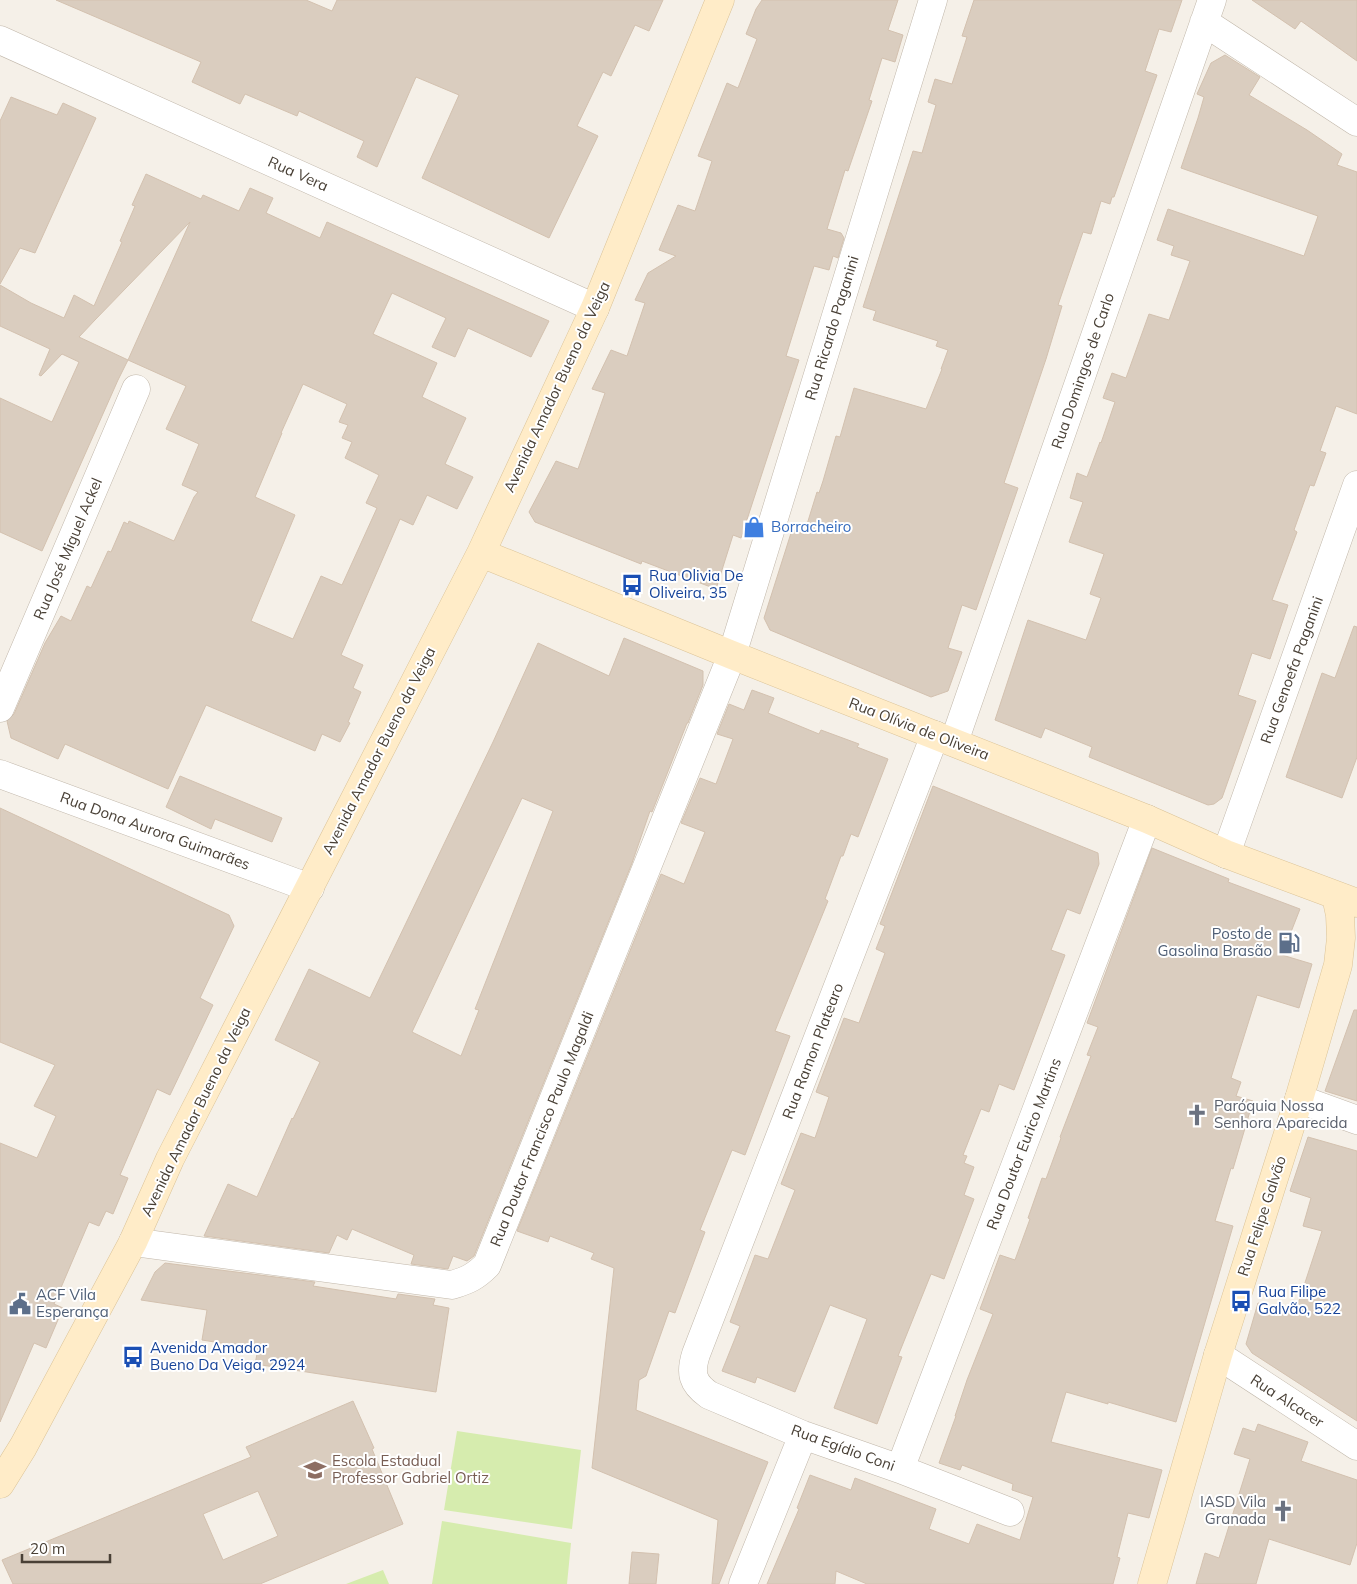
<svg xmlns="http://www.w3.org/2000/svg" width="1357" height="1584" viewBox="0 0 1357 1584" font-family="Mulish,sans-serif">
	<rect width="100%" height="100%" fill="#f5f0e8"/>
	<path fill="#d6ecae" d="M457,1431L581,1450L572,1529L444,1510Z
		M442,1521L571,1543L567,1584H432Z
		M383,1570L389,1584H346Z"/>
	<path fill="#dacdbf" stroke="#d3c1af" fill-rule="evenodd" d="M56,0H306L332,11L337,0H663L649,31L635,25L611,76L603,72L577,126L598,136L549,238L422,178L459,95L416,77L377,167L357,157L364,141L299,111L297,116L245,94L240,104L192,82L201,62Z
		M762,0H898L888,30L903,35L895,62L882,58L869,100L872,101L848,171L845,170L827,229L841,233L844,238L838,258L833,256L829,270L814,266L786,356L799,360L741,538L733,535L716,589L642,561L641,564L535,522L529,512L556,461L578,469L605,393L592,389L611,350L627,356L645,303L635,300L648,273L676,256L659,250L678,205L695,211L712,161L698,156L727,83L738,88L757,39L746,34L756,9Z
		M974,0H1182L1171,32L1159,29L1145,71L1157,75L1114,197H1112L1110,204L1101,201L1091,234L1083,232L1058,305L1062,306L1046,359L1004,483L1018,488L976,610L962,605L948,648L962,652L948,691L931,697L770,630L764,618L792,530L804,534L817,492L819,493L823,481L836,436L840,437L854,388L926,409L942,369H941L948,350L936,346L938,341L873,320L876,311L863,307L913,151L922,153L936,105L928,102L935,79L952,84L967,37L962,36Z
		M1252,0H1357V61L1301,21L1295,29Z
		M1225,55L1260,77L1249,95L1307,130L1342,154L1337,165L1357,172V414L1336,406L1320,451L1326,453L1314,486L1310,485L1294,530L1297,532L1272,600L1288,605L1270,659L1252,653L1238,695L1256,701L1222,798L1214,804L1208,805L1089,757L1092,747L1045,728L1041,738L995,720L1028,620L1086,640L1101,598L1090,594L1104,554L1069,542L1083,502L1070,498L1077,473L1087,477L1100,442L1101,443L1115,402L1103,398L1112,373L1126,378L1149,314L1169,320L1190,261L1171,255L1174,246L1157,240L1168,209L1304,256L1318,216L1181,168L1198,118L1204,97L1197,94L1211,63Z
		M11,97L57,115L63,103L96,118L35,253L20,248L0,284V121Z
		M146,174L201,199L203,195L239,211L250,188L273,198L266,213L320,238L327,222L549,321L531,357L468,328L455,357L432,347L446,318L392,293L373,334L437,363L422,397L466,418L445,464L473,477L457,509L427,495L413,525L400,519L341,655L363,665L353,688L361,692L348,722L350,723L340,742L322,734L315,751L206,705L168,789L65,744L58,759L11,738L7,721L14,714L45,643L61,616L71,621L87,586L91,588L108,551L111,552L124,522L128,524L129,521L174,541L194,497L198,492L182,485L199,444L166,429L186,386L128,360L118,380L42,551L0,532V398L52,422L79,362L62,354L41,376L39,375L50,349L0,326V285L31,303L64,318L74,295L94,306L122,242L120,241L135,206L132,205ZM190,222L128,360L79,337L95,320ZM303,384L347,404L339,422L348,425L342,438L352,442L345,458L379,475L366,503L377,508L342,585L321,576L293,639L251,621L295,515L255,497L282,433H281Z
		M1354,626L1357,627V757L1342,798L1286,777L1322,673L1335,678Z
		M624,638L703,671V685L688,723H687L652,812L650,811L632,863L474,1256L467,1261L453,1256L448,1269L411,1264L414,1255L352,1229L347,1240L337,1235L329,1253L204,1236L228,1184L257,1197L292,1118L293,1119L320,1062L275,1040L309,969L370,998L493,742L538,643L609,676ZM522,798L553,811L475,1009L479,1010L461,1056L412,1032Z
		M752,690L774,698L768,713L819,734L821,730L859,744L857,747L888,759L858,837L851,834L843,856H841L825,899L828,901L775,1031L790,1036L745,1155L732,1150L700,1230L705,1232L675,1313L669,1311L646,1376L639,1380L636,1410L768,1462L719,1584H712L718,1520L592,1468L614,1268L591,1259L594,1253L550,1236L548,1242L517,1231L661,874L684,884L705,832L681,823L700,778L716,784L733,739L717,734L729,704L744,710Z
		M180,776L282,818L272,842L215,819L211,829L166,807Z
		M933,786L1098,853L1099,864L1080,914L1067,909L1051,950L1065,955L1014,1090L999,1084L989,1112L981,1109L963,1155L967,1156L964,1163L974,1167L964,1195L974,1199L944,1279L931,1274L898,1356L902,1357L877,1424L834,1408L867,1319L830,1305L795,1392L757,1377L755,1383L722,1371L740,1326L730,1322L755,1255L768,1259L795,1190L781,1184L801,1133L815,1138L829,1097L816,1092L844,1018L859,1023L885,953L876,949L885,926L880,924Z
		M0,808L229,915L234,926L200,998L213,1005L170,1095L157,1089L120,1175L128,1178L113,1214L106,1211L99,1226L89,1222L54,1304L63,1308L46,1348L34,1343L0,1422V1143L37,1158L56,1116L34,1106L55,1065L0,1042Z
		M1152,848L1229,879L1228,882L1300,909L1282,955L1312,964L1299,1008L1257,995L1231,1078L1241,1082L1236,1096L1253,1101L1233,1169L1231,1168L1215,1221L1233,1226L1176,1422L1108,1402V1404L1066,1392L1051,1442L1162,1470L1149,1518L1128,1513L1117,1557L1120,1558L1113,1584H867L836,1571L835,1584H767L799,1509L797,1508L810,1475L851,1490L855,1478L936,1509L929,1529L969,1544L977,1524L1020,1540L1033,1497L1012,1490L1013,1484L962,1465L960,1470L939,1463L956,1416H955L967,1380L993,1314L980,1309L1000,1255L1015,1260L1030,1219L1028,1218L1042,1178L1046,1179L1061,1138L1060,1137L1091,1056L1087,1055L1098,1027L1087,1023Z
		M1354,1010H1357V1101L1325,1091Z
		M1308,1137L1357,1151V1421L1252,1353L1246,1344L1258,1303L1295,1313L1322,1231L1303,1226L1311,1198L1290,1191Z
		M165,1263L315,1282L313,1286L396,1299L398,1294L435,1299L433,1305L449,1308L436,1392L255,1364L258,1349L202,1340L207,1310L141,1300L155,1272Z
		M353,1401L374,1448L372,1449L403,1524L260,1584H13L2,1560L251,1457L246,1447ZM258,1491L278,1536L223,1560L203,1514Z
		M1258,1424L1308,1442L1301,1461L1357,1480V1543L1350,1565L1269,1539L1256,1584H1196L1205,1553L1219,1558L1250,1459L1234,1454L1243,1428L1255,1432Z
		M632,1552L659,1554L656,1584H629Z"/>
	<g fill="none" stroke-linecap="round" stroke-linejoin="round">
		<g stroke="#c1b7aa" stroke-width="29">
			<path id="street" d="M1204,22L1357,122
				M0,40L595,308
				M0,708L136,389
				M935,735L696,1354C690,1373 692,1383 709,1395L803,1435L900,1469L1010,1512
				M954,742L1212,0
				M0,774L310,888
				M1226,854L1357,485
				M1299,1099L1357,1120
				M133,1242L452,1285C468,1280 475,1277 487,1265L732,655L933,0
				M1218,1355L1357,1446
				M900,1469L1147,819
				M743,1584L803,1435"/>
		</g>
		<g stroke="#dbc397" stroke-width="29">
			<path id="secondary" d="M481,553L732,655L1147,819L1226,854L1357,903
				M0,1484L23,1447L133,1242L170,1159L481,553L595,308L720,0
				M1152,1584L1218,1355L1299,1099L1338,965L1341,938L1340,915L1336,896"/>
		</g>
		<use href="#street" stroke="#fff" stroke-width="28"/>
		<use href="#secondary" stroke="#ffecc8" stroke-width="28"/>
	</g>
	<defs>
		<g id="shop-bare" transform="scale(1.725)"><path d="M-5-2.5h2.3a2.7 3.5 0 0 1 5.4 0H5L5.5 6h-11ZM-1.5-2.5h3a1.5 2.3 0 0 0-3 0Z" fill="#3f7fe0" stroke="#fff" stroke-width="2.5" paint-order="stroke"/></g>
		<g id="bus-bare" transform="scale(1.725)"><path d="M-5-6H5V4H4V6H2V4H-2V6H-4V4H-5ZM-3.5-4V0h7V-4ZM-3.5 1.2v1.5H-2V1.2ZM2 1.2v1.5H3.5V1.2Z" fill="#1a4fb4" stroke="#fff" stroke-width="2.5" paint-order="stroke"/></g>
		<g id="fuel-bare" transform="scale(1.725)"><path d="M-5.5-6h7V0h2V4h1.3V-2.5L3-4.5l.8-.8L6-3V5H2.5V1h-1V6h-7ZM-4.2-4.7v3.2H.2V-4.7Z" fill="#5c6f8a" stroke="#fff" stroke-width="2.5" paint-order="stroke"/></g>
		<g id="church-bare" transform="scale(1.725)"><path d="M-1.2-6h2.4v3.5h3.3v2.4h-3.3V6h-2.4V-.1h-3.3v-2.4h3.3Z" fill="#6b7280" stroke="#fff" stroke-width="2.5" paint-order="stroke"/></g>
		<g id="civic-bare" transform="scale(1.725)"><path d="M-.6-6.5H3V-4.5H.6V-3L4-1V1h2V6H-6V1h2V-1L-.6-3ZM-1.2 2.5V6h2.4V2.5Z" fill="#5c6f8a" stroke="#fff" stroke-width="2.5" paint-order="stroke"/></g>
		<g id="school-bare" transform="scale(1.725)"><path d="M0-5L7-2L0 1L-7-2ZM-4 1L0 2.5L4 1V4Q0 6-4 4Z" fill="#8d6e63" stroke="#fff" stroke-width="2.5" paint-order="stroke"/></g>
	</defs>
	<g fill-rule="evenodd">
		<use href="#shop-bare" x="754" y="527"/>
		<use href="#bus-bare" x="632" y="585"/>
		<use href="#fuel-bare" x="1289" y="943"/>
		<use href="#church-bare" x="1197" y="1115"/>
		<use href="#bus-bare" x="1241" y="1301"/>
		<use href="#civic-bare" x="20" y="1304"/>
		<use href="#bus-bare" x="133" y="1357"/>
		<use href="#school-bare" x="315" y="1470"/>
		<use href="#church-bare" x="1283" y="1511"/>
	</g>
	<g text-anchor="middle" stroke-width="4" stroke-linejoin="round" paint-order="stroke">
		<g font-size="15" fill="#494036" stroke="#fff">
			<text transform="translate(298 174) rotate(24)" y="5">Rua Vera</text>
			<text transform="translate(832 328) rotate(-73)" y="5">Rua Ricardo Paganini</text>
			<text transform="translate(1083 371) rotate(-71)" y="5">Rua Domingos de Carlo</text>
			<text transform="translate(557 387) rotate(-65)" y="5">Avenida Amador Bueno da Veiga</text>
			<text transform="translate(68 549) rotate(-67)" y="5">Rua José Miguel Ackel</text>
			<text transform="translate(1292 670) rotate(-70)" y="5">Rua Genoefa Paganini</text>
			<text transform="translate(919 729) rotate(21)" y="5">Rua Olívia de Oliveira</text>
			<text transform="translate(379 751) rotate(-63)" y="5">Avenida Amador Bueno da Veiga</text>
			<text transform="translate(155 831) rotate(20)" y="5">Rua Dona Aurora Guimarães</text>
			<text transform="translate(813 1051) rotate(-69)" y="5">Rua Ramon Platearo</text>
			<text transform="translate(196 1112) rotate(-64)" y="5">Avenida Amador Bueno da Veiga</text>
			<text transform="translate(542 1129) rotate(-68)" y="5">Rua Doutor Francisco Paulo Magaldi</text>
			<text transform="translate(1024 1144) rotate(-69)" y="5">Rua Doutor Eurico Martins</text>
			<text transform="translate(1262 1216) rotate(-72)" y="5">Rua Felipe Galvão</text>
			<text transform="translate(1287 1401) rotate(33)" y="5">Rua Alcacer</text>
			<text transform="translate(843 1448) rotate(20)" y="5">Rua Egídio Coni</text>
		</g>
		<g font-size="15" fill="#366cbe" stroke="#fff" text-anchor="start">
			<text x="771" y="532">Borracheiro</text>
		</g>
		<g font-size="15" fill="#164399" stroke="#fff" text-anchor="start">
			<text x="649" y="581">Rua Olivia De<tspan x="649" dy="17">Oliveira, 35</tspan></text>
			<text x="1258" y="1297">Rua Filipe<tspan x="1258" dy="17">Galvão, 522</tspan></text>
			<text x="150" y="1353">Avenida Amador<tspan x="150" dy="17">Bueno Da Veiga, 2924</tspan></text>
		</g>
		<g font-size="15" fill="#4e5e75" stroke="#fff" text-anchor="end">
			<text x="1272" y="939">Posto de<tspan x="1272" dy="17">Gasolina Brasão</tspan></text>
			<text x="36" y="1300" text-anchor="start">ACF Vila<tspan x="36" dy="17">Esperança</tspan></text>
		</g>
		<g font-size="15" fill="#5b616d" stroke="#fff" text-anchor="start">
			<text x="1214" y="1111">Paróquia Nossa<tspan x="1214" dy="17">Senhora Aparecida</tspan></text>
			<text x="1266" y="1507" text-anchor="end">IASD Vila<tspan x="1266" dy="17">Granada</tspan></text>
		</g>
		<g font-size="15" fill="#785e54" stroke="#fff" text-anchor="start">
			<text x="332" y="1466">Escola Estadual<tspan x="332" dy="17">Professor Gabriel Ortiz</tspan></text>
		</g>
	</g>
	<path d="M22 1554v8h88v-8" fill="none" stroke="#494036" stroke-width="2.5"/>
	<text x="30" y="1554" font-size="15" fill="#494036" stroke="#ffffff" stroke-width="4" paint-order="stroke">20 m</text>
</svg>
